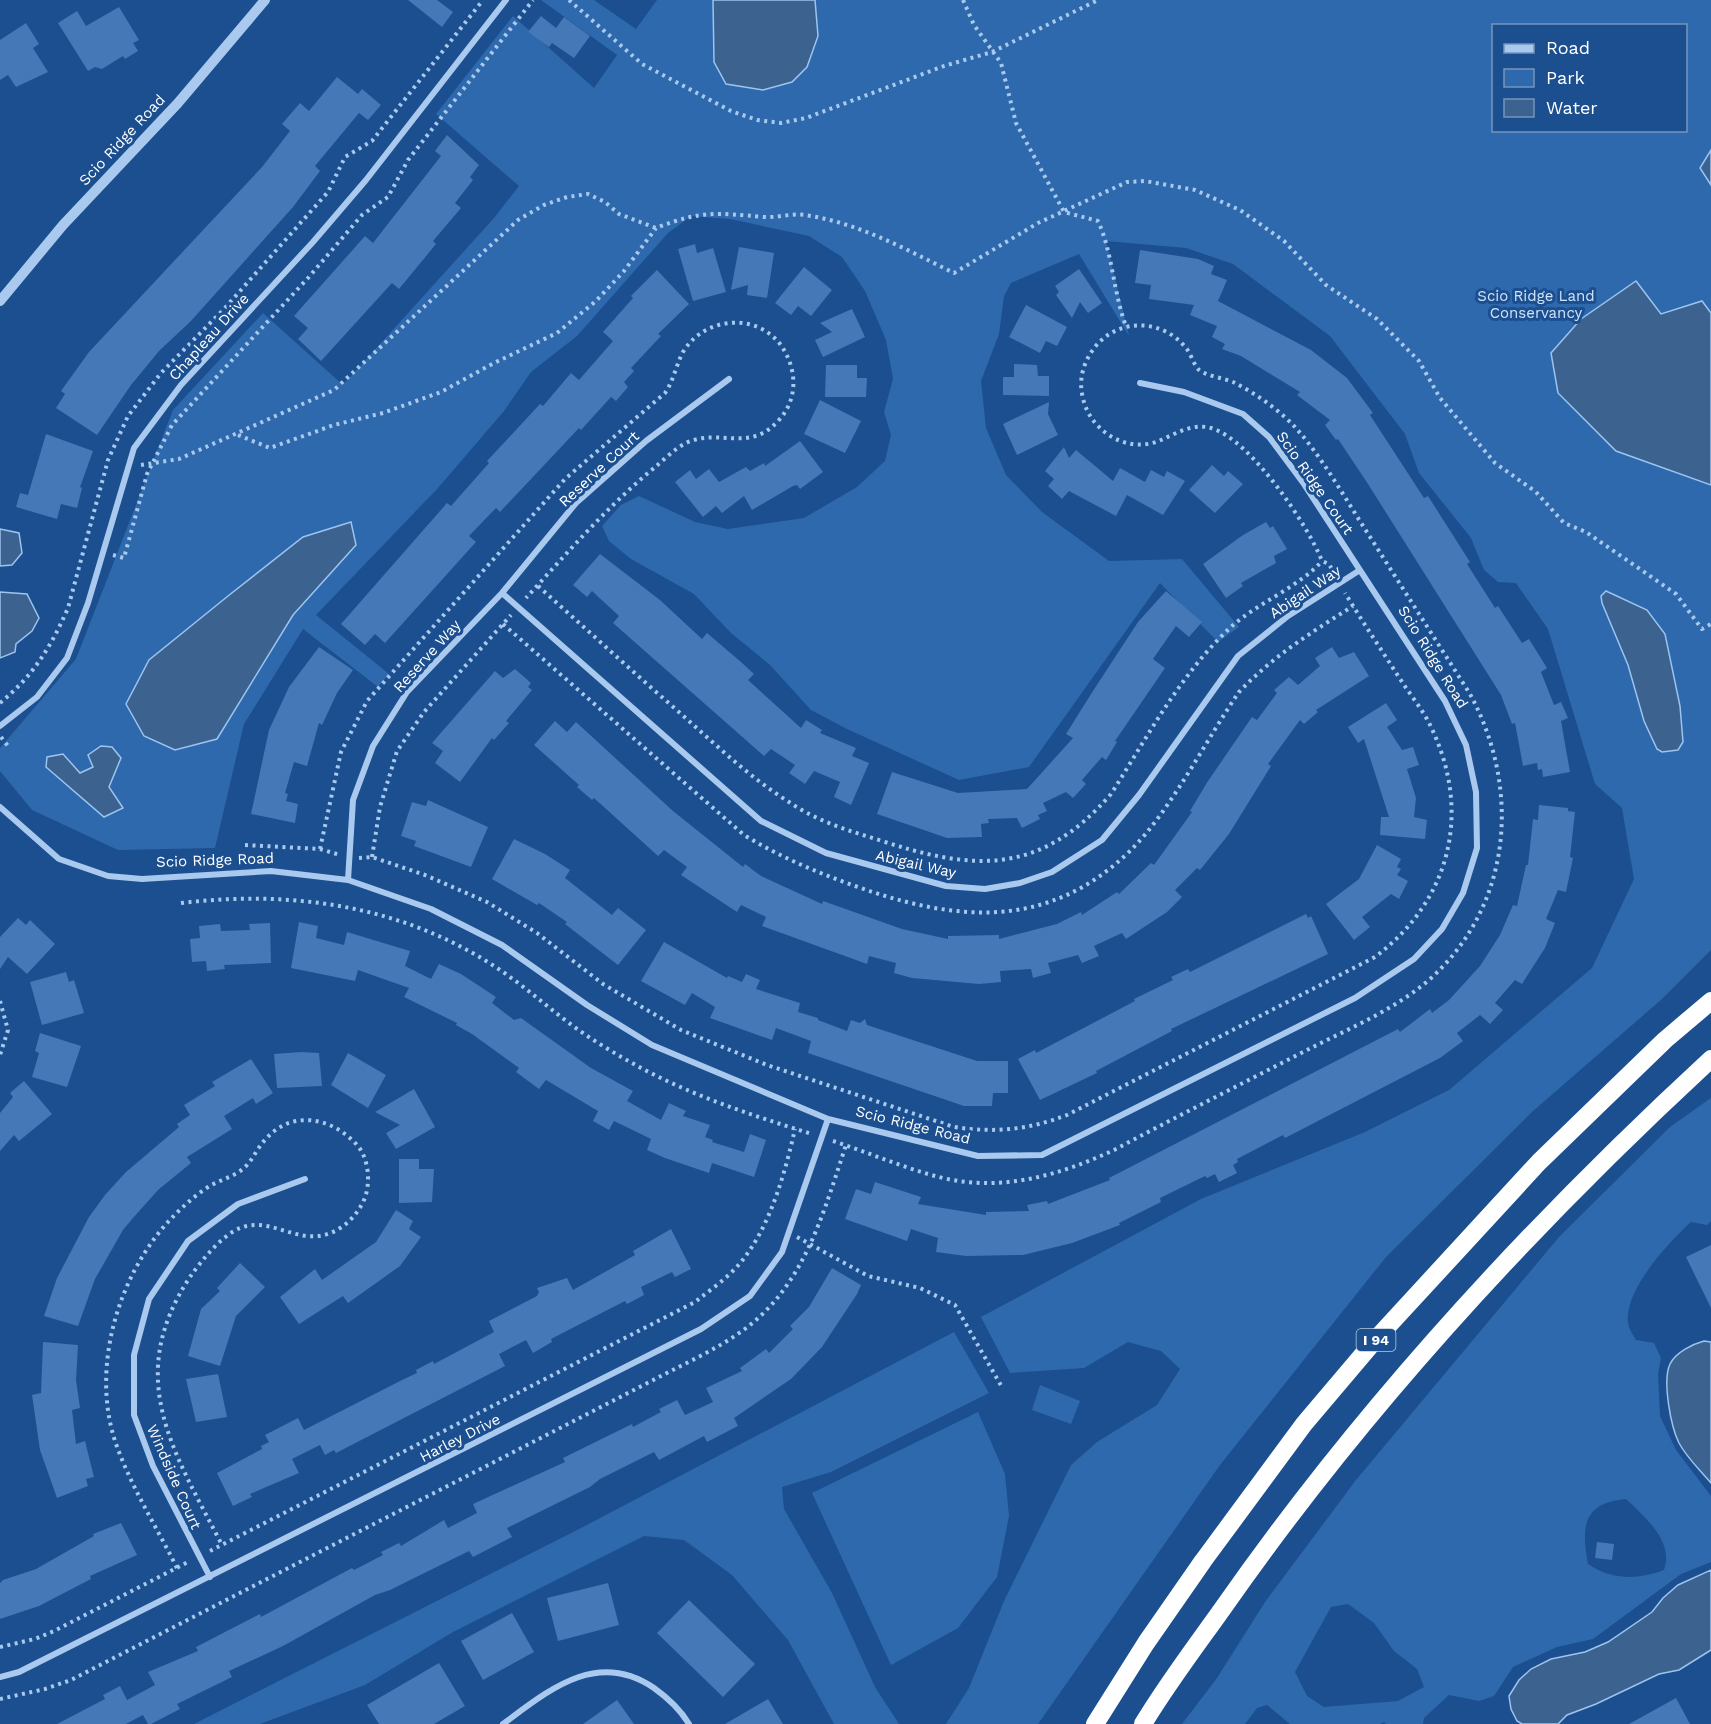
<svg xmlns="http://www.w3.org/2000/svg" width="1711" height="1724" viewBox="0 0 1711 1724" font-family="'Work Sans',sans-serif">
	<rect width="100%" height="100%" fill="#1b4f8f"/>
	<path fill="#2e69ad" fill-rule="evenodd" d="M541,0H594L636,29L657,0H1711V950L1662,999L1532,1112L1386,1257L1220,1465L1038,1724H946L969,1688L1004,1601L1071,1465L1097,1442L1157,1405L1180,1369L1161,1351L1128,1342L1084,1368L1010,1373L981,1317L1201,1199L1365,1132L1449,1090L1592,968L1634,879L1622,808L1595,784L1548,629L1516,583L1498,582L1484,570L1471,538L1419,473L1405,434L1330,336L1233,264L1186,248L1106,241L1129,336L1079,254L1011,283L1004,296L999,334L981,381L986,428L1006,475L1042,512L1109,561L1182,559L1239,627L1218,642L1160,583L1029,767L959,780L847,729L811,710L770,665L731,633L694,594L631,559L609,541L602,526L621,505L639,496L695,522L728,529L804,518L857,487L885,461L891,435L884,412L893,379L886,340L865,291L842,257L809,236L730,219L691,216L668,233L577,336L531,372L504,411L438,488L316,615L389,674L378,687L303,629L244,724L215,848L118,850L32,810L0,771V748L76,659L173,410L263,313L343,385L494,218L519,186L436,114L513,16L594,88L617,55ZM1494,26H1686V130H1494Z
		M1711,1098V1221L1707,1225L1691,1222C1668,1243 1624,1290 1628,1323C1629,1329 1633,1335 1636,1340L1654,1343L1661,1358L1658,1374L1660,1416L1676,1450L1711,1496V1562L1681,1574L1593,1639L1557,1647L1513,1667L1494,1696L1479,1701L1449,1695L1424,1718L1423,1724H1386L1384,1722L1380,1724H1290L1267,1705L1257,1708L1245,1724H1182L1217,1678L1265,1602L1356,1480L1559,1237L1670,1127ZM1626,1499C1645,1517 1674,1541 1664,1570C1638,1580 1611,1580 1588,1564C1581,1526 1583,1503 1626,1499ZM1348,1604L1374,1623L1394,1651L1417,1669L1424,1687L1398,1701L1324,1707L1307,1696L1295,1672L1331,1607Z
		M954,1332L989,1393L831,1472L782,1487L784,1509L832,1593L875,1687L899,1724H834L788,1640L732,1575L684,1540L644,1536L453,1632L365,1685L260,1724H194L583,1527Z
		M1040,1385L1080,1401L1071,1424L1032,1410Z
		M978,1412L1005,1474L1009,1516L997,1577L958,1628L891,1665L812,1493Z"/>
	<path fill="#3c6290" stroke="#9cc4f0" stroke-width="1.5" d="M713,0H815L818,36L807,67L792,82L763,90L726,84L714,62Z
		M1711,150V185L1700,168Z
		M1636,281L1661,314L1702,301L1711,313V485L1616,451L1558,393L1551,353L1581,319Z
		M351,522L356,545L293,615L217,739L175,750L144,736L126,704L149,660L228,596L303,537Z
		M0,529L19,533L22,553L12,565L0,566Z
		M1606,591L1647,610L1665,634L1680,706L1683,742L1678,750L1662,752L1657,749L1644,721L1628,665L1602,603L1601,596Z
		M0,592L27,594L39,618L32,631L16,644L15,652L0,658Z
		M101,746L112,747L121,758L109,787L123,808L104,817L46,767L47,757L63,754L80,773L93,767L88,755Z
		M1704,1341L1711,1342V1483C1700,1470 1687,1458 1679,1443C1671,1427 1662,1381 1670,1364C1676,1352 1693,1344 1704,1341Z
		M1711,1570V1650L1679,1670L1659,1674L1596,1704L1567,1715L1558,1724H1522L1517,1721L1511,1709L1509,1696L1519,1680L1531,1669L1551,1659L1585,1652L1608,1642L1652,1612L1663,1598L1678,1585Z"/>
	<path fill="#4478b7" d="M408,0H437L453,12L442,27Z
		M119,7L139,40L133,43L138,51L125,59L123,56L102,69L95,67L88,71L58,23L77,11L86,26Z
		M541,16L556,28L564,17L590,36L574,58L552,43L549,47L528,32Z
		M26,23L39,44L33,48L48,72L16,87L8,75L0,80V40Z
		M337,77L358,94L362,89L381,105L368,120L359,113L315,166L320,171L293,207L191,321L159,351L131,385L97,435L56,408L65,394L61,391L89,352L262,167L290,131L282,124L300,103L309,111Z
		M447,135L479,165L470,177L473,180L455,203L461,208L433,241L436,244L399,289L392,283L321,361L298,339L308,328L294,316L365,236L373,243L441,156L435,151Z
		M695,244L697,253L713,248L726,292L693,301L678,249Z
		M739,247L774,253L767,298L747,295L748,285L731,290Z
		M1140,250L1198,259L1214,266L1211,274L1227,280L1218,301L1311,350L1347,378L1373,413L1370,415L1424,498L1428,496L1470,562L1467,564L1495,608L1498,606L1522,643L1529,639L1547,668L1541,672L1554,705L1561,702L1568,718L1561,721L1570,772L1543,777L1542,769L1538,770L1537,763L1523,766L1515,723L1512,724L1501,695L1368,484L1338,439L1336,440L1325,425L1330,420L1297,395L1300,392L1241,356L1222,349L1225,344L1212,337L1217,326L1190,315L1194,305L1149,299L1151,285L1135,283Z
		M804,267L832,290L811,316L798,306L791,315L775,303Z
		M1079,269L1102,303L1088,313L1080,302L1072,318L1056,295L1059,292L1055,286Z
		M657,270L689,304L658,334L661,336L631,368L634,371L624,382L628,387L616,401L611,397L581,430L579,428L500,512L496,508L469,536L476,542L385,643L375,634L365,645L341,624L447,503L451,506L489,463L487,461L540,404L543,406L571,373L579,380L613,341L603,332L633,298L631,296Z
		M1026,305L1067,327L1057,346L1046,341L1040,353L1009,337Z
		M852,309L865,337L823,357L815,340L832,332L820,323Z
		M1014,364L1037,365L1038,376H1049V396L1003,395V377H1014Z
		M826,365H857V378H867L866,397H825Z
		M820,400L861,421L845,453L804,434Z
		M1049,402L1048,414L1058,435L1017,455L1003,424Z
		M46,434L93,451L80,487L82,488L77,508L61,504L57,519L16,507L20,493L28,495Z
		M800,441L823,472L800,489L797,485L793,486L752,510L744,496L722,513L716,506L703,517L675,482L690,470L696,479L709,469L719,482L746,467L750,471L764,463L765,466Z
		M1064,447L1069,458L1076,450L1113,481L1120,468L1145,482L1151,470L1164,477L1167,471L1185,481L1163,515L1127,495L1116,516L1069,491L1062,499L1048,486L1054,479L1045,471Z
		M1212,465L1224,476L1228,471L1243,484L1215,513L1189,490Z
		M1266,522L1270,528L1273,526L1287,549L1274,556L1276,563L1241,583L1243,586L1226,598L1203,564L1243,535Z
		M600,554L660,600L702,639L707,633L741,662L754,674L748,680L801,728L806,720L822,730L820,733L856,748L852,756L869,763L851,805L834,797L840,782L814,771L805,784L789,773L795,765L771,749L764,756L613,623L619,616L592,591L587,597L573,585Z
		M1166,591L1202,622L1189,637L1176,626L1153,659L1165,668L1115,741L1117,742L1106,760L1102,757L1082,780L1086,784L1073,798L1066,792L1043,803L1047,811L1038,815L1040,819L1022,828L1017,818L988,819L989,823L981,824L982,837L947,838L877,814L892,772L958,793L1027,789L1073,738L1066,734L1091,694L1138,622Z
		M319,647L353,670L337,693L322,725L319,723L307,766L294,762L285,793L288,794L286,801L298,804L295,823L251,814L269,730L289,687Z
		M1332,647L1339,658L1354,652L1369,676L1316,710L1318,712L1304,724L1300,720L1268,764L1271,766L1229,834L1200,870L1197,868L1175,890L1182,897L1167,912L1126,939L1122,933L1094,946L1099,956L1082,963L1078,955L1048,963L1051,973L1033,978L1031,969L1000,971L1001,982L979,984L912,978L894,973L896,963L869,956L867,964L762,926L766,917L741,905L737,912L681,875L687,867L664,850L658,856L594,798L592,800L577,787L579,785L534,745L555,721L567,732L576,722L673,811L743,867L745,864L761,876L822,904L823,901L902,929L948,939V936L999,935V939L1057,924L1081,912L1082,915L1117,892L1119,894L1151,863L1154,865L1192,812L1190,811L1208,781L1252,717L1257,720L1277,693L1274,690L1289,677L1298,685L1320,666L1315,658Z
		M515,669L531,683L528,687L532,690L506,721L509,723L494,740L492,738L460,782L435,763L443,751L432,743L495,671L503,678Z
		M1386,703L1397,720L1387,727L1402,750L1413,747L1419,765L1407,769L1416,798L1414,817L1427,820L1425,839L1380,835L1381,817H1389L1364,739L1358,743L1348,727Z
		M428,800L488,827L471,867L414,846L416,841L401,836L412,802L426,806Z
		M1539,805L1568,808V811L1575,812L1570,857L1573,858L1566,892L1558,890L1546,919L1555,923L1545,948L1522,984L1515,980L1495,1003L1503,1010L1490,1024L1480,1015L1457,1033L1463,1041L1440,1058L1285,1138L1283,1135L1237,1159L1238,1162L1233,1165L1237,1173L1219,1182L1215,1174L1207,1178L1205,1176L1160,1198L1161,1202L1119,1223L1120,1225L1072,1243L1023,1255L966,1256L936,1252L938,1238L911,1229L907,1241L845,1219L856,1189L871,1194L875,1182L921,1197L918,1204L986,1215V1212L1029,1211L1027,1205L1047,1201L1048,1204L1110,1180L1109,1178L1398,1029L1400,1032L1430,1009L1432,1013L1449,1000L1480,966L1500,935L1513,905L1517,906L1526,865H1528L1533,819L1538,820Z
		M514,839L545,854L570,870L565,878L612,915L618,908L646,930L618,965L565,924L567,922L539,903L537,905L492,879Z
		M1377,845L1401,859L1397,867L1401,869L1397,875L1408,881L1399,899L1391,894L1362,917L1370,927L1354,940L1326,904L1359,879Z
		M1306,914L1308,918L1311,916L1328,954L1171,1029L1172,1031L1096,1071L1097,1073L1040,1100L1018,1059L1035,1050L1036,1053L1135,1001L1134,999L1173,980L1171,977L1188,969L1190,972Z
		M18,918L26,925L30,920L55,944L27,974L8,957L0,969V937Z
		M299,922L318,926L316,938L344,945L347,932L410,951L405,966L431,979L439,964L461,974L496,997L492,1003L514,1020L521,1018L591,1068L633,1091L627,1101L661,1120L669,1103L686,1111L683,1116L710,1125L705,1137L713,1140L712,1142L744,1152L750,1134L766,1140L754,1177L712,1163L709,1173L665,1158L647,1150L651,1139L614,1121L609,1130L593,1121L598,1111L546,1080L539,1089L516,1072L519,1068L472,1034L456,1025L457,1023L404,997L409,988L358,970L355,981L291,968Z
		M270,923L271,963L224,965L225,969L207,971L206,961L192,962L190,939L200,938L199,926L220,924L221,931L250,930L249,924Z
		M664,942L727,978L728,976L742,982L746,974L760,980L756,989L800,1003L798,1012L818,1018V1020L847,1031L851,1020L860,1023L865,1019L867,1025L977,1061H1008V1093H993L992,1106H964L808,1053L811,1041L776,1028L772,1040L710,1018L715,1007L692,993L685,1005L641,981Z
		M66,972L69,982L74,980L84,1013L42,1025L30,982Z
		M40,1033L81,1046L67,1087L32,1077L39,1053L35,1051Z
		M301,1052L319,1053L322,1086L277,1088L274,1054Z
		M348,1053L386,1075L368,1108L331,1085Z
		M251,1059L273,1093L256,1104L253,1098L224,1116L232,1129L187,1157L191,1163L158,1190L133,1218L123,1230L95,1279L78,1326L44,1316L57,1278L89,1217L105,1195L126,1172L179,1127L177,1124L190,1115L184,1105L215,1086L212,1082Z
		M24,1081L52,1114L19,1141L14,1135L0,1151V1113L13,1097L10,1093Z
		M414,1089L435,1127L396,1149L386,1133L400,1125L375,1112Z
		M399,1159H419V1169H434L432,1202L399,1203Z
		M396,1210L413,1221L409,1229L421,1237L400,1266L348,1303L343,1296L299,1324L280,1297L315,1269L322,1280L376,1242Z
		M671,1229L691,1269L675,1277L672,1272L641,1287L644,1295L627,1304L625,1301L551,1339L552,1342L533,1353L526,1340L499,1354L505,1366L336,1453L334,1450L325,1455L320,1445L292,1459L299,1473L250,1494L252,1497L233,1506L217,1473L262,1449L261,1446L269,1442L265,1435L298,1418L304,1430L402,1380L417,1373L416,1370L433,1361L434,1364L494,1332L489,1321L537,1296L539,1292L537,1288L567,1278L573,1290L635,1255L633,1251Z
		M1711,1245V1308L1686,1257Z
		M240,1263L265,1287L236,1316L220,1366L188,1356L201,1309L220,1291L217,1288Z
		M832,1268L861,1285L857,1294L822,1347L791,1379L734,1418L738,1426L707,1442L704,1436L659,1460L654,1452L600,1479L590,1487L507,1528L512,1537L473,1557L469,1551L390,1590L375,1595L283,1646L229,1671L232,1677L177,1704L180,1709L151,1724H148L143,1715L126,1724H57L105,1699L103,1695L120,1686L127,1700L155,1685L148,1672L198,1651L196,1647L260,1614L261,1617L352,1568L354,1570L383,1555L381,1552L399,1543L401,1546L444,1520L448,1528L477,1513L473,1504L565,1462L563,1458L632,1424L633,1427L661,1412L659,1409L677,1400L685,1415L713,1402L706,1388L742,1371L740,1368L766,1349L769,1353L793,1329L790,1326L809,1307Z
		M43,1342L78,1345L76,1380L80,1408L72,1410L76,1444L85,1441L94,1477L86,1479L88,1486L57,1498L40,1450L32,1395L41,1393Z
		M218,1374L227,1417L196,1422L186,1379Z
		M121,1523L137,1555L90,1576L91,1579L39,1606L0,1619V1583L3,1580L36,1569L94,1536L93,1534Z
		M1597,1542L1614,1544L1612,1560L1595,1558Z
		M608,1583L619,1625L558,1641L547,1598Z
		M689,1600L755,1664L723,1697L657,1633Z
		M512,1613L534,1652L483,1680L461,1641Z
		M439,1663L465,1706L434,1724H379L367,1705Z
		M1676,1698L1690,1724H1629Z
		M768,1699L783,1724H725L749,1710Z
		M617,1700L634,1724H583Z"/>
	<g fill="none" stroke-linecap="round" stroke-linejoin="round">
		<path stroke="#a9c9ee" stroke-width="4" stroke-dasharray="3 4.5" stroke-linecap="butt" d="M569,0L642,64L731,111L757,120L781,123L806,118L944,66L992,52L1098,0
			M963,0L974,25L1001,63L1016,123L1064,212L1098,221C1113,254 1113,292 1126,326
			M238,435L270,448L334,425L383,413L441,392L494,363L557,333L596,301L624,271L656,228
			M141,465L179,459L334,390L518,220L544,205L567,197L588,194L605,202L619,214L656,228C702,210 717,213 764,217C777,218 791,213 805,215C859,223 905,249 954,273L1038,223L1127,182L1145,181L1195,190L1240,210L1284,241L1326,285L1377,319L1419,361L1440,398L1495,463L1536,492L1564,523L1586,532L1676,594L1702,629L1711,624
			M113,555L124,558L147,474L172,425L308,278L362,215L388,197L408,160L533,0
			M538,586C585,628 632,671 680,713C715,744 749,777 789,802C815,820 846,830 876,839C972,871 1039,877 1111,794C1148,736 1181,673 1232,626C1258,603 1300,586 1322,561
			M503,624L744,835C780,857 816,872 855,886C956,922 1048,931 1131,850C1171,810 1206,740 1239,692C1273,656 1312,632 1353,606
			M0,703C33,676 51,647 68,608L108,460L128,416L161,373L224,309L328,192L345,157L372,141L483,0
			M1,737L8,746
			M245,845L320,849L340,855
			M320,849L341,752L367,701L565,479L665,393C674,380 676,365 683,352C704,317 755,312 780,344C797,367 799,398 779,420C749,454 720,427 686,443C674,449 664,460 654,468C607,507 567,553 526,598
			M372,857L380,807L397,751L424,712L511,615
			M359,858L372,857L425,875L487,902L537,933L603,984L681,1030L767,1065L954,1127C995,1133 1028,1130 1067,1115L1375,957C1451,900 1472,812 1431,727C1424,712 1413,698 1404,685C1384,654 1364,624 1345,593
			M181,903C291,890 400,905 494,966C522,984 546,1006 573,1026C595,1042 619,1056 643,1069C696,1097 754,1116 812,1134
			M0,1001L8,1030L0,1055
			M833,1141C870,1153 906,1169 943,1178C1003,1192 1060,1175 1114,1150C1178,1116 1243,1083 1307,1050C1348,1029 1394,1010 1429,980C1513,905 1521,788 1470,694C1435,639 1400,584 1365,529C1343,495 1322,457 1295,427C1278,409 1255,393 1233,382C1224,378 1205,376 1198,369C1193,363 1191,354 1186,348C1163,319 1119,317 1095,347C1082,364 1077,383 1085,405C1095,434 1130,454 1161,440C1177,433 1193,423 1211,428C1250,439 1308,525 1322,561L1329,564L1334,573
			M797,1237L868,1276L920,1288L955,1305L1003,1389
			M210,1551L695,1302C710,1290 728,1278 741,1262C770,1227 785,1173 795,1129
			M177,1568C156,1526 130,1485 115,1441C91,1367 118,1277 168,1222C180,1209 193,1197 208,1187C219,1180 234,1177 244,1168C253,1160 257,1148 265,1140C291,1109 332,1117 357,1145C369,1158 371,1184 364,1200C358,1213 349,1223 337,1230C300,1250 274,1215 240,1228C221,1236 202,1260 190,1277C123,1378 174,1452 222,1545
			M0,1647L35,1639L54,1631L190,1561
			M0,1699L45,1689L71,1680L661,1376C688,1362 717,1349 742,1331C804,1287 823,1214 846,1145"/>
		<path stroke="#a9c9ee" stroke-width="6" d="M502,593L761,821L826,853L946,886L985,889L1020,883L1052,872L1102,840L1139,795L1238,656L1288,616L1360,570
			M0,726L37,697L67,658L88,603L134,448L181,385L313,242L366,180L506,0
			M0,807L59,859L108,876L142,879L271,871L348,880L431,909L502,945L587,1005L652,1045L828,1119L978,1156L1042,1155L1355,998L1414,959L1442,929L1463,893L1477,848L1476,792L1466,745L1445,701L1304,484L1269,437L1243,414L1184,392L1140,383
			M348,880L353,800L373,746L407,692L502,593L576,503L646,441L729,379
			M210,1577L153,1466L134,1415V1355L149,1299L188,1241L238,1204L305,1179
			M0,1677L19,1672L701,1329L750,1296L782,1252L828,1119
			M503,1724C549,1690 597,1649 654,1688C668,1698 680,1709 689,1724"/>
		<path stroke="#a9c9ee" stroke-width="10" d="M0,301L63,225L178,103L265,0"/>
		<path stroke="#fff" stroke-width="18" d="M1095,1724L1146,1643L1203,1561L1304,1424L1376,1339L1539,1162L1665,1040L1711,1001
			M1143,1724C1167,1684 1196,1646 1223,1608C1364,1406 1531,1225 1711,1059"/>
	</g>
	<g text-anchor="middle" stroke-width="6" stroke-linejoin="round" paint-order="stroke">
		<rect fill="#1b4f8f" stroke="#bbcadd" stroke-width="1.5" x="1356.5" y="1329" width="39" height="22" rx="4.5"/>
		<g font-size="14" font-weight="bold" fill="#fff">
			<text x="1376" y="1345">I 94</text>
		</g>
		<g font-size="15" fill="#fff" stroke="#1b4f8f">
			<text transform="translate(122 140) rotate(-47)" y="5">Scio Ridge Road</text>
			<text transform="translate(209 337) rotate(-48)" y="5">Chapleau Drive</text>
			<text transform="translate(599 469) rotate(-43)" y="5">Reserve Court</text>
			<text transform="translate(1315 483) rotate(55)" y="5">Scio Ridge Court</text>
			<text transform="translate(1305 592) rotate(-34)" y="5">Abigail Way</text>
			<text transform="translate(427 656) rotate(-48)" y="5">Reserve Way</text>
			<text transform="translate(1433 657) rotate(58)" y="5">Scio Ridge Road</text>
			<text transform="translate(215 860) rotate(-2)" y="5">Scio Ridge Road</text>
			<text transform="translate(916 864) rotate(13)" y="5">Abigail Way</text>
			<text transform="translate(913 1125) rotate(14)" y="5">Scio Ridge Road</text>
			<text transform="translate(460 1438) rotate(-27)" y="5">Harley Drive</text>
			<text transform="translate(174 1477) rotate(66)" y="5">Windside Court</text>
		</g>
		<g font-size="15" fill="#cfe3fa" stroke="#1b4f8f">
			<text x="1536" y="301">Scio Ridge Land<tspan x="1536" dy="17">Conservancy</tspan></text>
		</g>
	</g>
	<rect x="1492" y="24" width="195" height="108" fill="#1b4f8f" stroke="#7695bc" stroke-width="1.5"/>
	<rect x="1504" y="44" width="30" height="9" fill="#a9c9ee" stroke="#7695bc" stroke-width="1.5"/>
	<text x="1546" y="54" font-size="18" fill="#ffffff">Road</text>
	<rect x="1504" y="69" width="30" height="18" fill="#2e69ad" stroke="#7695bc" stroke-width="1.5"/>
	<text x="1546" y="84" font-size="18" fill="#ffffff">Park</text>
	<rect x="1504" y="99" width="30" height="18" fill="#3c6290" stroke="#7695bc" stroke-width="1.5"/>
	<text x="1546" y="114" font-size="18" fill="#ffffff">Water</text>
</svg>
